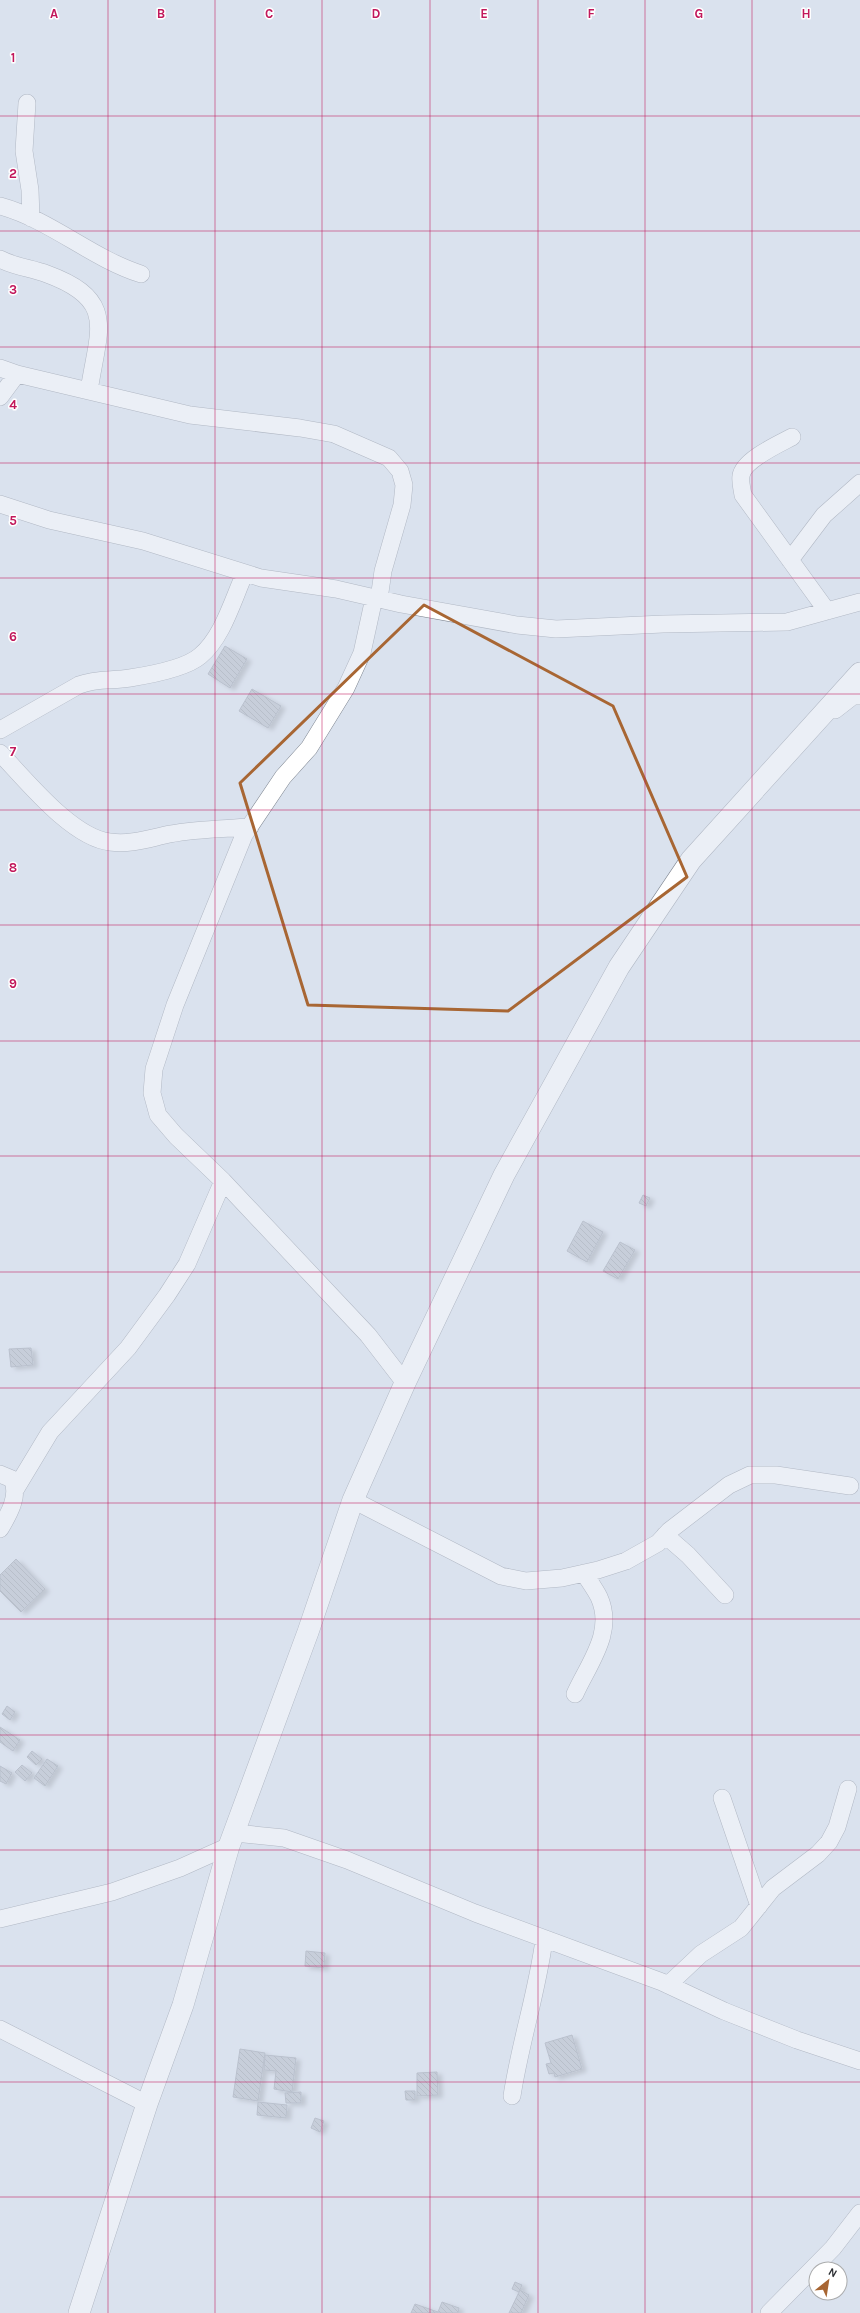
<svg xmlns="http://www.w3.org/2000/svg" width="860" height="2313" viewBox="0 0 860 2313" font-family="Karla,sans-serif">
	<defs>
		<pattern id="building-back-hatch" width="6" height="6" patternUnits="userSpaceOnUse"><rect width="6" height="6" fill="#afb6c2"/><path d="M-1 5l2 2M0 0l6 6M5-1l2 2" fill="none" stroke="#8f949e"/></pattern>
		<filter id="shadow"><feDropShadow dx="4.5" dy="2.5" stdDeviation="2" flood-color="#0004"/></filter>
	</defs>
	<rect width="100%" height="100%" fill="#dae2ee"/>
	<path fill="url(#building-back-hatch)" stroke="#9299a5" filter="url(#shadow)" d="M225,646L247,659L230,688L208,674Z
		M252,689L281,706L268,728L239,711Z
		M643,1195L650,1198L646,1206L639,1203Z
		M583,1221L603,1232L587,1262L567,1251Z
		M620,1242L635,1250L618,1279L603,1271Z
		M31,1348L33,1365L11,1367L9,1349Z
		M16,1559L45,1589L21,1612L0,1591V1575Z
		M7,1706L15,1712L10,1720L2,1714Z
		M0,1727L20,1740L13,1751L0,1742Z
		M32,1751L42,1759L36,1765L27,1757Z
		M47,1759L58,1766L45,1786L34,1778Z
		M22,1765L32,1773L25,1781L15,1772Z
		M0,1766L12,1773L6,1784L0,1781Z
		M306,1951L325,1953L324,1968L305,1966Z
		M572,2035L582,2069L555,2077L554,2073L549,2074L546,2064L551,2063L545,2043Z
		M240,2049L265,2053L258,2101L233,2097Z
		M265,2055L296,2058L292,2092L274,2089L276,2071L264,2070Z
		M437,2072L438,2095L417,2096V2073Z
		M405,2091H415V2100H406Z
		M301,2092V2103H286L285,2093Z
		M258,2102L287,2105L286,2118L257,2115Z
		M315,2118L324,2121L320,2132L311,2128Z
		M515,2282L522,2285L519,2292L512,2289Z
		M520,2290L529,2295L521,2313H509Z
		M442,2302L459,2308L458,2313H411L415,2304L438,2312Z"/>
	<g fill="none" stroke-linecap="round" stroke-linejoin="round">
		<g stroke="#7f8691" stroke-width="18">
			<path id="minor" d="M27,103L24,151L30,190L31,218
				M0,206C51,220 91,258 141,274
				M0,259C15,267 31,268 47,274C118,300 98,330 89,391
				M0,368L17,374L190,415L300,428L334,434L389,458L400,471L404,485L402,505L383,571L379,599
				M0,397L17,374
				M792,437C779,444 743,460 741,476C740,482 742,489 743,495L827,611
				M0,504L49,520L143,541L261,578L336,589L401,604L517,625L556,629L663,624L787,622L860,602
				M790,560L824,515L860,483
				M374,598L362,653L346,688L309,748L283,777L244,835L175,1005L154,1069L152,1093L158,1115L176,1136L223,1181L368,1335L405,1383
				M835,710L853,696H860
				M0,730L79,685C97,678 112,681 130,678C149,675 186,668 200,656C223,637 233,599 245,573
				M0,753C26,780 72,838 110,842C131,845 150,838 170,834C197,829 223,829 250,827
				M0,1474L12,1479C20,1495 9,1514 0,1529
				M15,1490L50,1432L128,1348L167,1295L187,1264L223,1181
				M353,1500L501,1576L526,1581L562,1578L598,1570L626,1561L658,1543L669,1531L729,1485L750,1475H776L850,1486
				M665,1535L688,1555L725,1595
				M575,1694C589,1663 615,1632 599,1597C595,1589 589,1581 584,1573
				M722,1798L759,1906
				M235,1833L284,1838L347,1860L475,1913L662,1982L724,2011L797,2040L860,2061
				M0,1919L112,1892L180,1868L229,1846
				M668,1985L701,1954L741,1928L773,1888L818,1854L829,1842L837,1827L848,1789
				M0,2029L147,2104
				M512,2096C520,2043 537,1993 544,1940
				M769,2313L833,2248L860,2213"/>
		</g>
		<g stroke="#7f8691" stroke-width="22">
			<path id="tertiary" d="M79,2313L147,2104L183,2005L229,1846L308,1632L353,1500L405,1383L504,1175L619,967L691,860L860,673"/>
		</g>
		<use href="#minor" stroke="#fff" stroke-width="17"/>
		<use href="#tertiary" stroke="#fff" stroke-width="21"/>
	</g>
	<path d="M0 0H860V2313H0ZM424,605L613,706L687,877L508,1011L308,1005L240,783Z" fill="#dae2ee" fill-opacity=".55" fill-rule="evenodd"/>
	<path fill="none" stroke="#a86633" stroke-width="3" stroke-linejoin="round" d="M424,605L613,706L687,877L508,1011L308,1005L240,783Z"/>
	<path fill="none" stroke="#c2185b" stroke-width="1" stroke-opacity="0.55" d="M108,0V2313M215,0V2313M322,0V2313M430,0V2313M538,0V2313M645,0V2313M752,0V2313M0,116H860M0,231H860M0,347H860M0,463H860M0,578H860M0,694H860M0,810H860M0,925H860M0,1041H860M0,1156H860M0,1272H860M0,1388H860M0,1503H860M0,1619H860M0,1735H860M0,1850H860M0,1966H860M0,2082H860M0,2197H860"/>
	<g font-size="13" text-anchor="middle" font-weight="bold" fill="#c2185b" stroke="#fff" stroke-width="3" stroke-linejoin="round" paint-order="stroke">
		<text x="54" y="18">A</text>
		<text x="161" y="18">B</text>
		<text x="269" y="18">C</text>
		<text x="376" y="18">D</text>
		<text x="484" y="18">E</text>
		<text x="591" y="18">F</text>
		<text x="699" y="18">G</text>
		<text x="806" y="18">H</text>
		<text x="13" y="62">1</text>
		<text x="13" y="178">2</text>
		<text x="13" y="294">3</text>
		<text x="13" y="409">4</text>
		<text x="13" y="525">5</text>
		<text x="13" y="641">6</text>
		<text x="13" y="756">7</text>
		<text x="13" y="872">8</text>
		<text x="13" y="988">9</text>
	</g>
	<g transform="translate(828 2281) rotate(30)"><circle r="19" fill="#ffffff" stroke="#abacad"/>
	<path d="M0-3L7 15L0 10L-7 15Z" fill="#a86633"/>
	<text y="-6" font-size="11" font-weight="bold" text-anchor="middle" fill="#2c2f33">N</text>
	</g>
</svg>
